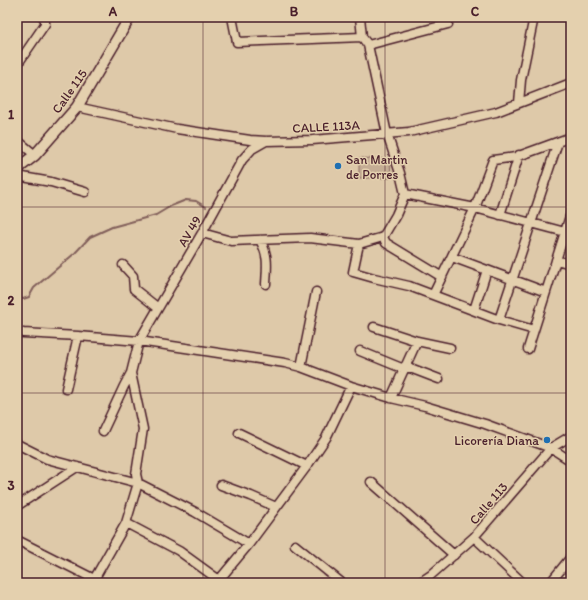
<svg xmlns="http://www.w3.org/2000/svg" width="588" height="600" viewBox="0 0 588 600" font-family="Itim,sans-serif">
	<rect width="100%" height="100%" fill="#dec9a9"/>
	<filter id="ink" filterUnits="userSpaceOnUse"><feTurbulence type="fractalNoise" baseFrequency=".025" numOctaves="2"/><feDisplacementMap in="SourceGraphic" scale="8" xChannelSelector="R" yChannelSelector="G"/><feConvolveMatrix kernelMatrix="1 2 1 2 8 2 1 2 1" color-interpolation-filters="sRGB"/></filter>
	<g filter="url(#ink)">
		<path fill="#c5ad94" stroke="#886660" d="M359,158L390,159L391,178H359Z"/>
		<g fill="none" stroke-linecap="round" stroke-linejoin="round">
			<path stroke="#815e5a" stroke-width="2" d="M17,297L23,299L29,297L34,288L75,253L90,237L112,227L156,215L171,206L186,200L196,201L206,207"/>
			<g stroke="#4a1f2b" stroke-width="11">
				<path id="minor" d="M232,17L237,42L362,37
					M368,45L448,24
					M17,65L45,24V19L43,17
					M519,103L521,80L534,17
					M77,107L177,129L250,140L266,141L312,140L409,132L496,112L571,83
					M17,140L35,155
					M17,176L51,182L85,192
					M405,194L475,208L565,232
					M500,215L519,155
					M202,233L231,241L310,238L359,244L383,237L396,215L405,194L400,173L387,134L368,45L362,37L360,17
					M383,237L386,243L442,277
					M260,240C269,256 267,266 266,284
					M359,244L353,272L374,278L409,286L499,320L534,330
					M452,257L546,292
					M556,260L571,264
					M123,265L133,276L134,289L158,308
					M433,295L475,208L493,160L516,157L571,137
					M474,310L487,270
					M499,320L558,142
					M374,327L417,341L450,348
					M17,331L23,333L78,336L139,341L285,363L301,367L351,386L391,398L425,406L485,424L551,448L571,461
					M528,349L571,213
					M360,351L404,369
					M405,366L439,379
					M301,367L316,292
					M66,389L78,336
					M391,398L417,341
					M103,431L124,386L131,373
					M239,433L307,466
					M17,444L47,459L138,483L195,512L249,544
					M371,482L454,555
					M221,485L251,496L276,507
					M17,506L77,467
					M126,523L179,551L219,580L221,583
					M474,537L523,583
					M17,540L102,583
					M295,545L342,583
					M219,580L249,544L307,466L326,438L351,386
					M92,583L126,523L138,483L136,474L143,429L131,373L139,341L202,233L242,160L252,149L266,141
					M419,583L431,575L474,537L551,448L571,436
					M550,583L571,557"/>
			</g>
			<g stroke="#4a1f2b" stroke-width="13">
				<path id="major" d="M17,169L35,155L77,107L130,17"/>
			</g>
			<use href="#minor" stroke="#e4d0ae" stroke-width="8"/>
			<use href="#major" stroke="#e4d0ae" stroke-width="10"/>
		</g>
	</g>
	<path fill="none" stroke="#4a1f2b" stroke-width="1" stroke-opacity="0.55" d="M203,17V583M385,17V583M17,207H571M17,393H571"/>
	<g fill="#1f6fb2" stroke="#e4d0ae" stroke-width="1.5">
		<circle cx="338" cy="166" r="4"/>
		<circle cx="547" cy="440" r="4"/>
	</g>
	<g text-anchor="middle" stroke-width="3" stroke-linejoin="round" paint-order="stroke">
		<g font-size="13" fill="#4a1f2b" stroke="#e4d0ae">
			<text transform="translate(69 91) rotate(-55)" y="5">Calle 115</text>
			<text transform="translate(326 126) rotate(-3)" y="5">CALLE 113A</text>
			<text transform="translate(189 231) rotate(-60)" y="5">AV 49</text>
			<text transform="translate(488 503) rotate(-49)" y="5">Calle 113</text>
		</g>
		<g font-size="13" fill="#4a1f2b" stroke="#e4d0ae" text-anchor="start">
			<text x="346" y="164">San Martin<tspan x="346" dy="15">de Porres</tspan></text>
			<text x="539" y="445" text-anchor="end">Licorería Diana</text>
		</g>
	</g>
	<rect width="588" height="600" fill="none" stroke="#e4d0ae" stroke-width="44"/>
	<rect x="22" y="22" width="544" height="556" fill="none" stroke="#4a1f2b" stroke-width="1.5"/>
	<g font-size="13" text-anchor="middle" font-weight="bold" fill="#4a1f2b">
		<text x="113" y="16">A</text>
		<text x="294" y="16">B</text>
		<text x="475" y="16">C</text>
		<text x="11" y="119">1</text>
		<text x="11" y="305">2</text>
		<text x="11" y="490">3</text>
	</g>
</svg>
